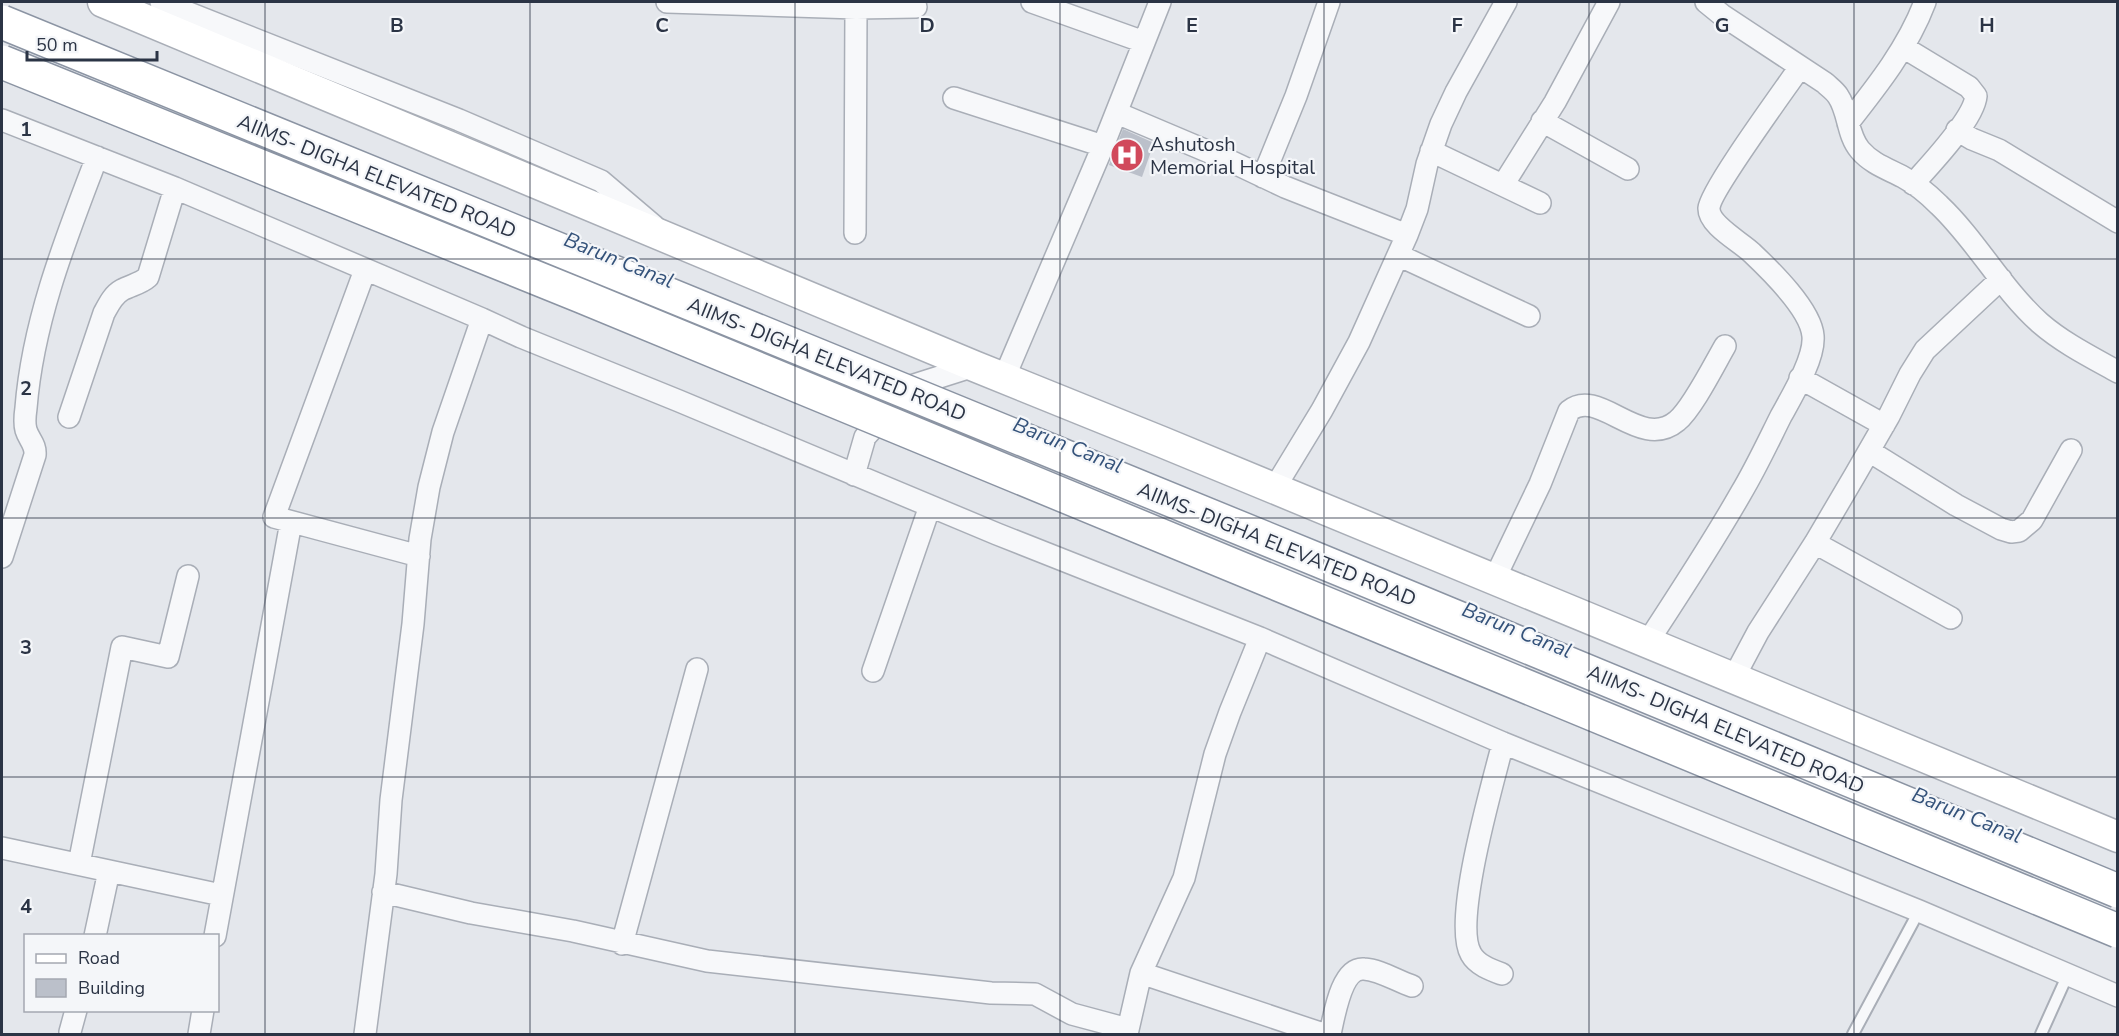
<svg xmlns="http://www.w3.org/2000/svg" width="2119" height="1036" viewBox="0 0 2119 1036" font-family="'Nunito Sans',sans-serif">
	<rect width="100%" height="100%" fill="#e4e7ec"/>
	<path fill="#bbc0ca" d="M1123,129L1154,143L1142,177L1109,165Z"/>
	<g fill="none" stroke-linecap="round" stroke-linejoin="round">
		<g stroke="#a9aeb7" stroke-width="14">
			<path id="lane" d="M1853,1034L1919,911
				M2041,1034L2068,974"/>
		</g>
		<g stroke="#a9aeb7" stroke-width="24">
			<path id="street" d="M161,2L459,120L601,181L654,226
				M667,2L856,8L916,7
				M1032,2L1144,42
				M1706,2L1722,15L1825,83C1829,87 1835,91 1838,96C1849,112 1847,135 1860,150C1872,164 1888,169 1903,177C1916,184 1928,194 1939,205C1977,241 2001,288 2040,323C2063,343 2091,357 2118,372
				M1903,47L1969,87L1976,96C1974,119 1930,165 1913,184
				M954,98L1103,146
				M1117,113L1228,160L1285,187L1407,235
				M2,120L175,188L482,319L521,337L679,401L997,534L1260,638L1503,743L1919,911L2118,996
				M1542,121L1628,169
				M1848,123C1878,85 1908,47 1925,2
				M1957,130L1972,139L1999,150L2118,222
				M1431,151L1540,203
				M1263,177L1296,96L1329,2
				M1503,185L1555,102L1609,2
				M855,233L856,8
				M1398,255L1529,316
				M365,270L274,517L419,556
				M1004,378L1103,146L1160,2
				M1800,378L1884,425
				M69,417L104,313C109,304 113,295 122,290C131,285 140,284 148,277L175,188
				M1869,451L1956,505L2001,529L2011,532L2019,531L2032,520L2071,450
				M854,475L865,437L911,386L974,366
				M1274,489L1322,410L1359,342L1407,235L1417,209L1427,164L1441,124L1456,92L1506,2
				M1815,543L1951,618
				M2,557L35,455C36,444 29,440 26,430C24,423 25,415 26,408C33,320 66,238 97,157
				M1494,580L1540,484L1569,411C1599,386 1640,452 1677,421C1692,409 1714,365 1725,346
				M1647,643C1679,594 1712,544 1741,493C1756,468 1768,442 1781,416C1792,396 1815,358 1813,336C1811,310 1771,271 1752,253C1741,242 1708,225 1709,208C1710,191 1785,89 1800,67
				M873,671L930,506
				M1733,679L1758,632L1815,543L1855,475L1889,416L1910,374L1925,350L2001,279
				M2,848L221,895
				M79,864L122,647L168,657L188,576
				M383,892L471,913L573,931L707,961L991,993L1035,994L1072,1014L1128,1029
				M95,936L109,871
				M215,936L291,522
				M622,944L697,669
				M1141,973L1323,1034
				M1502,974C1491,970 1477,965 1471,954C1452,922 1493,783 1503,743
				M70,1032L76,1010
				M199,1034L203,1010
				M365,1034L386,874L391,800L413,624L420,539L429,487L443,432L482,319
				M1127,1034L1141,973L1184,878L1215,754L1230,712L1260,638
				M1330,1034C1334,1017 1341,967 1364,969C1380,970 1397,981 1412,986"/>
		</g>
		<g stroke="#a9aeb7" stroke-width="33">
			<path id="secondary" d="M103,2L974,366L1162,442L2118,837"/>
		</g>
		<use href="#lane" stroke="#f7f8fa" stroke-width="10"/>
		<use href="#street" stroke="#f7f8fa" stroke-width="21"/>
		<use href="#secondary" stroke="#fff" stroke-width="30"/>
		<g stroke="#8b94a3" stroke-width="36" stroke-linecap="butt">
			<path id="highway-bridge" d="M2,22L1318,560L2118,891
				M2,62L581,296L2118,931"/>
		</g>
		<use href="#highway-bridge" stroke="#fff" stroke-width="33"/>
	</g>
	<path fill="none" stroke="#2b3445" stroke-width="1.5" stroke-opacity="0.55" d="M265,2V1034M530,2V1034M795,2V1034M1060,2V1034M1324,2V1034M1589,2V1034M1854,2V1034M2,259H2118M2,518H2118M2,777H2118"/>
	<defs>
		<g id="hospital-disc" transform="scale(1.725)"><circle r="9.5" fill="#d1495b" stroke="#f4f6f9"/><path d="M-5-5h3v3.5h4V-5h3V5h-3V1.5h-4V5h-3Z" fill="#fff"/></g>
	</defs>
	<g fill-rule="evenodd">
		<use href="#hospital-disc" x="1127" y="155"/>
	</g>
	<g text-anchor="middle" stroke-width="4.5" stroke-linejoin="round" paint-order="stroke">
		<g font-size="20" fill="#2b3445" stroke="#f4f6f9" text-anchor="start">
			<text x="1150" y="151">Ashutosh<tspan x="1150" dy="23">Memorial Hospital</tspan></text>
		</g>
		<g font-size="20" fill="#2b3445" stroke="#f4f6f9">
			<text transform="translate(377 176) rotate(22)" y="7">AIIMS- DIGHA ELEVATED ROAD</text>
			<text transform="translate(827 359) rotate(22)" y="7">AIIMS- DIGHA ELEVATED ROAD</text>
			<text transform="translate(1277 544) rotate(22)" y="7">AIIMS- DIGHA ELEVATED ROAD</text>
			<text transform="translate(1726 729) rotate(23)" y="7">AIIMS- DIGHA ELEVATED ROAD</text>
		</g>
		<g font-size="21" font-style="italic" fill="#34527a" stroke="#f4f6f9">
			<text transform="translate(619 260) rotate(22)" y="7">Barun Canal</text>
			<text transform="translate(1068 445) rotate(22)" y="7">Barun Canal</text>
			<text transform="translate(1517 630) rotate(22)" y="7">Barun Canal</text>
			<text transform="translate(1967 815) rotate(22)" y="7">Barun Canal</text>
		</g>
	</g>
	<g font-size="20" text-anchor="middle" font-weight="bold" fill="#2b3445" stroke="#f4f6f9" stroke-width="4.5" stroke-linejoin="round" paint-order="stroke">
		<text x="397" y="32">B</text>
		<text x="662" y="32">C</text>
		<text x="927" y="32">D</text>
		<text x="1192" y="32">E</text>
		<text x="1457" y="32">F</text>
		<text x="1722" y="32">G</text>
		<text x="1987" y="32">H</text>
		<text x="26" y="136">1</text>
		<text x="26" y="395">2</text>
		<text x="26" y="654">3</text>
		<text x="26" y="913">4</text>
	</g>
	<rect width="2119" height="1036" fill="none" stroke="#2b3445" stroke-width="6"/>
	<rect x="24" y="934" width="195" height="78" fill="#f4f6f9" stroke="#a4a8b1" stroke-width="1.5"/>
	<rect x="36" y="954" width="30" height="9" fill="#ffffff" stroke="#a4a8b1" stroke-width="1.5"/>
	<text x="78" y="964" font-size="18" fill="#2b3445">Road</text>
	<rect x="36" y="979" width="30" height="18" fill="#bbc0ca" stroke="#a4a8b1" stroke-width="1.5"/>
	<text x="78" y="994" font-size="18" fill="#2b3445">Building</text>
	<path d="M27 51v9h130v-9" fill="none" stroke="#2b3445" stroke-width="3"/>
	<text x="36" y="51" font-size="18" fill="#2b3445" stroke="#f4f6f9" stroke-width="4.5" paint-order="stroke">50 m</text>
</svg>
